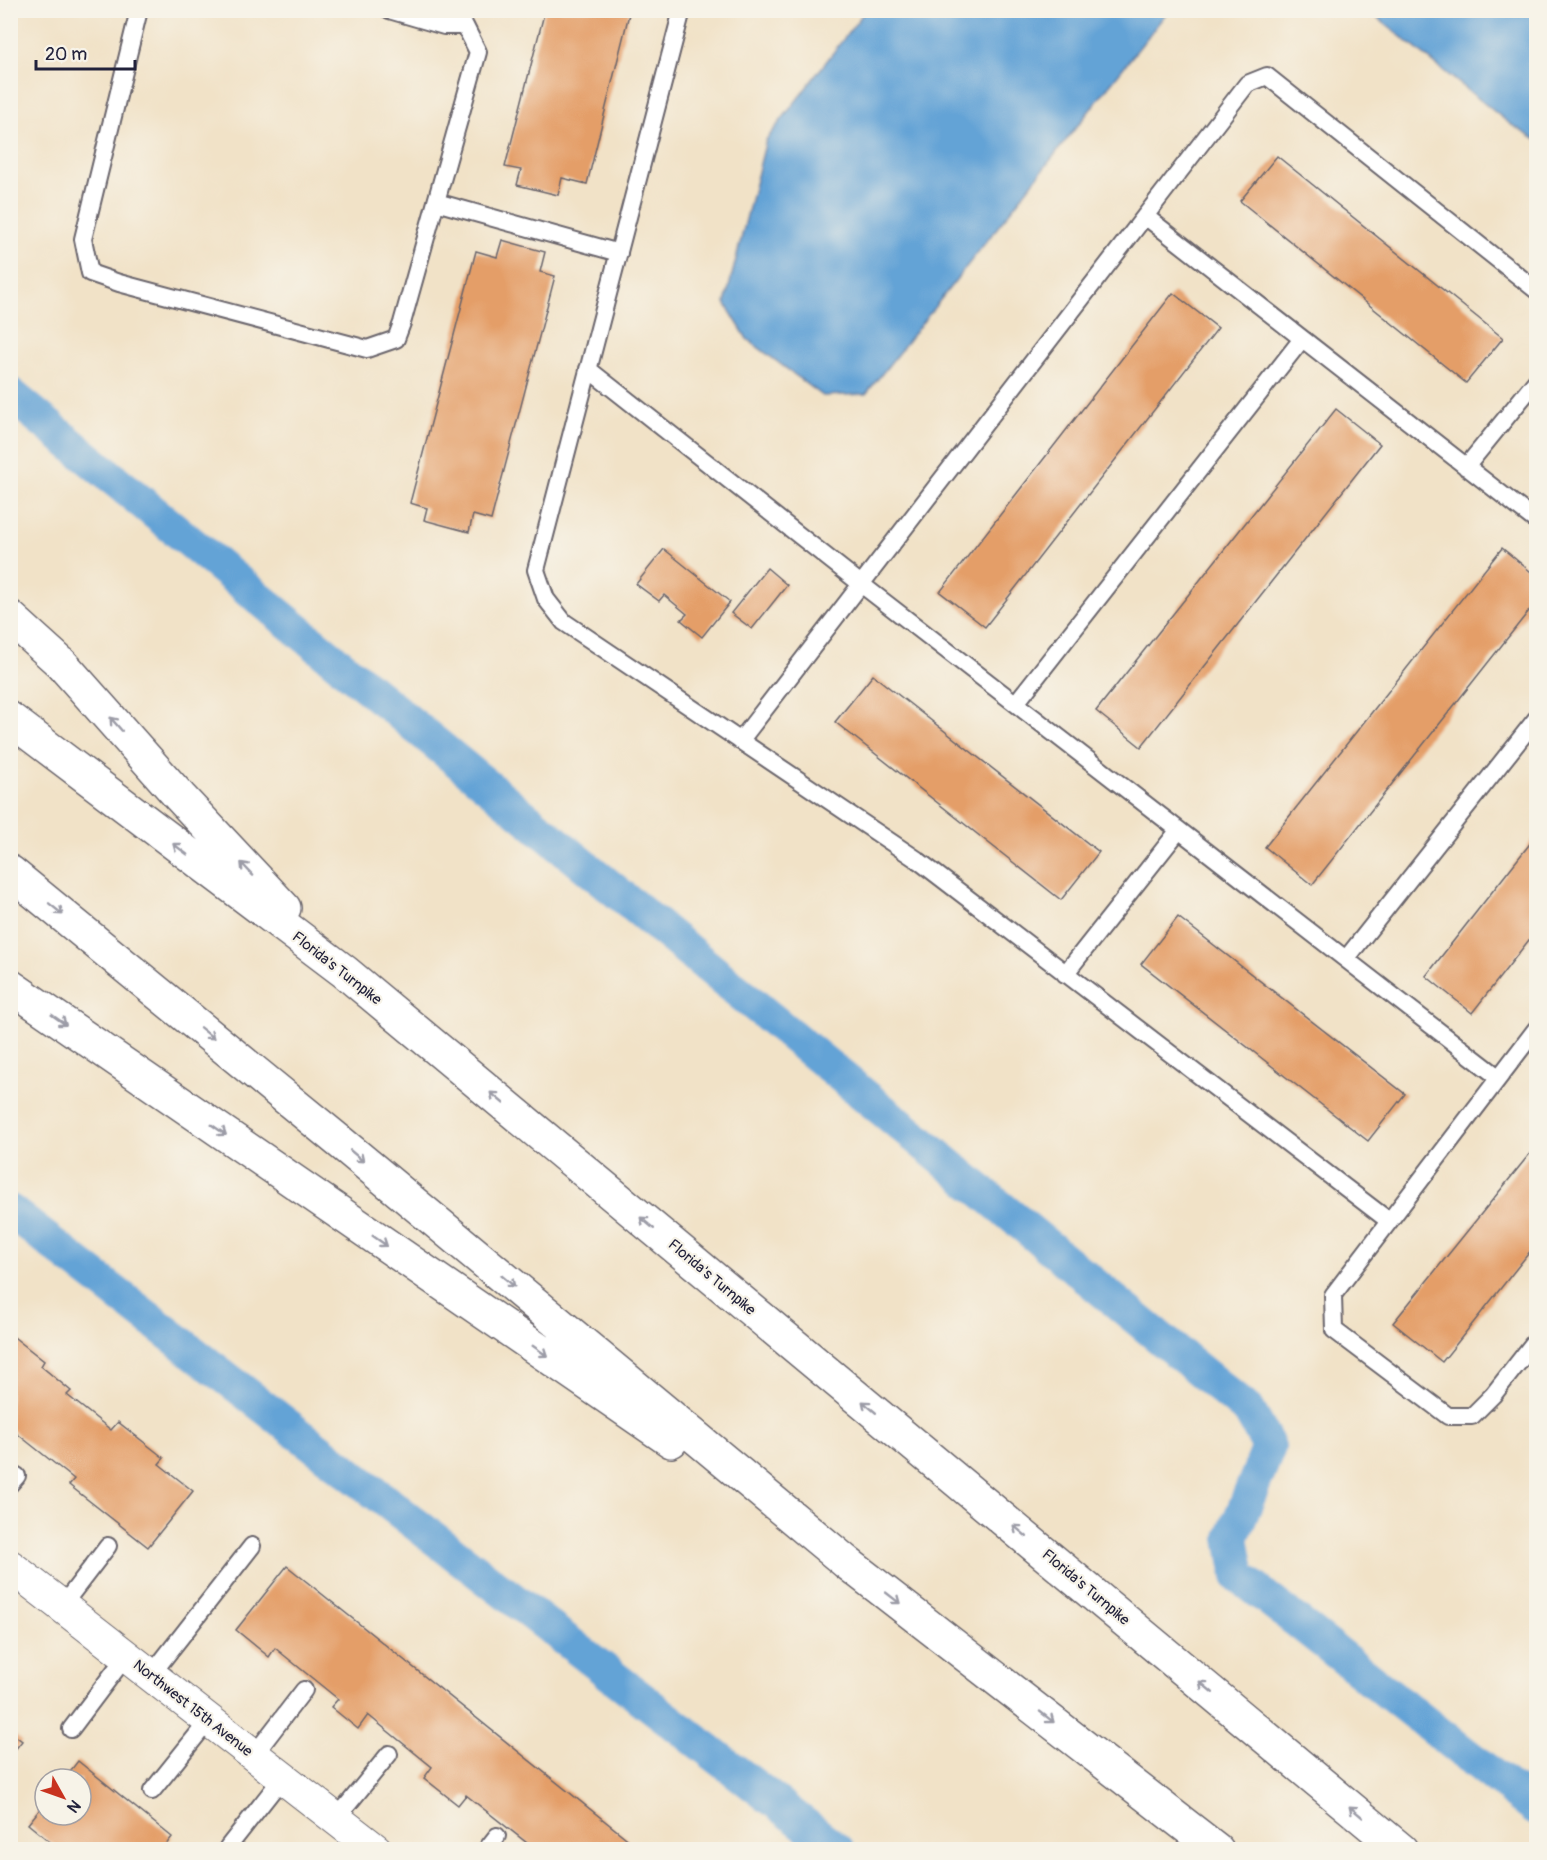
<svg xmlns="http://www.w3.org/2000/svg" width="1547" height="1860" viewBox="0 0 1547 1860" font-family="Pangolin,sans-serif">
	<rect width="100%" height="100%" fill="#f7f3e8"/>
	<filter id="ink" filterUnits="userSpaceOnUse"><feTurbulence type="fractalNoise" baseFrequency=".0167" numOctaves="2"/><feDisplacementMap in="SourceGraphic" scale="12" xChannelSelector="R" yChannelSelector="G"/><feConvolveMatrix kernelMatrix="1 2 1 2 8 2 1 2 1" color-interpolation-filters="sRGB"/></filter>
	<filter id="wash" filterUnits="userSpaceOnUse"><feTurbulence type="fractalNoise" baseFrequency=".008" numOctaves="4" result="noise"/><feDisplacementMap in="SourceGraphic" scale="24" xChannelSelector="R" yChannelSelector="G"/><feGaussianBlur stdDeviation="1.35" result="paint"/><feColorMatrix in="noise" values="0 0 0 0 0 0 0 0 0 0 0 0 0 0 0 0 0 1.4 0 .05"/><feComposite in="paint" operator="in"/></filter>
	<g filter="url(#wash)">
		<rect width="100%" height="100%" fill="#f1e2c7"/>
		<path fill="#63a3d6" stroke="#426288" stroke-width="1.5" d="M865,11H1168L866,394L823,396L747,339L725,303L766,140Z
			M1369,11H1536V140L1510,124Z"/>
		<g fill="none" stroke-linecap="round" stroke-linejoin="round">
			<path stroke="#63a3d6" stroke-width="34" d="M10,394L1249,1411L1269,1447L1232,1538L1239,1576L1536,1809
				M10,1211L838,1850"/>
		</g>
		<g id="blocks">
			<path fill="#e49e67" d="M545,10H630L587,184L562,178L558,195L517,185L521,170L505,167Z
				M1277,156L1503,338L1466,383L1240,201Z
				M502,240L545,252L540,272L555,276L491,520L473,515L469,532L424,520L427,508L410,503L476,251L497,257Z
				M1173,293L1218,328L985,627L940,592Z
				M1336,409L1380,444L1141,747L1096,711Z
				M1502,548L1536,576V602L1312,885L1265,847Z
				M664,549L730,602L702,637L681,620L687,614L664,595L659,601L636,584Z
				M767,568L787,585L752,629L731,613Z
				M873,675L1099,852L1061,900L835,722Z
				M1536,836V931L1472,1013L1426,976Z
				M1178,917L1405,1094L1368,1141L1141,964Z
				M1536,1146V1244L1442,1362L1393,1323Z
				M10,1334L44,1361L41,1366L71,1391L67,1395L111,1430L118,1422L164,1458L159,1464L193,1491L148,1547L69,1485L74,1479L10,1428Z
				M287,1566L641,1850H530L532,1847L466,1795L458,1805L424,1778L432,1767L368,1715L358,1729L331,1707L338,1699L275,1648L269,1657L236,1630Z
				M10,1732L22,1741L10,1756Z
				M78,1761L172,1837L164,1847L168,1850H60L28,1824L45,1803V1815H81V1779H64Z"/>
		</g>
	</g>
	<g filter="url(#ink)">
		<use href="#blocks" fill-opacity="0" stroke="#6a656c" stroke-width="1.5"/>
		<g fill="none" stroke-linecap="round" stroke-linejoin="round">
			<g stroke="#6a656c" stroke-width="20">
				<path id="service" d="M139,10L83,239L90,273L119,283L367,349L396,339L402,323L478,52L465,26H444L389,10
					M682,10L536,570L546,599L564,622L919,861L1389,1221
					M436,202L619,253
					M1145,216L1536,521
					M588,369L861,584L1498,1077
					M1466,467L1536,381
					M1016,703L1302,339
					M740,741L1247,84L1267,76L1536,290
					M1346,959L1536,719
					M1065,974L1179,830
					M1536,1029L1333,1295L1334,1330L1448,1416H1472L1493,1395L1536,1340
					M10,1484L17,1476
					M62,1606L108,1546
					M151,1675L252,1546
					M71,1729L126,1656
					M254,1755L304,1690
					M152,1791L209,1720
					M336,1819L389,1754
					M228,1847L283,1777
					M486,1850L497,1836"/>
			</g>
			<g stroke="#6a656c" stroke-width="34">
				<path id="minor" d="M10,1566L376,1850"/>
			</g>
			<g stroke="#6a656c" stroke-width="36">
				<path id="motorway" d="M10,617L62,664L180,797L284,908
					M10,719L345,972L1401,1850
					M10,872L340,1142L846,1562L1217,1850
					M10,986L671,1441"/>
			</g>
			<use href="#service" stroke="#fff" stroke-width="16"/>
			<use href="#minor" stroke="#fff" stroke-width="32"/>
			<use href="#motorway" stroke="#fff" stroke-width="33"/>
		</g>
		<defs><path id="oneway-shaft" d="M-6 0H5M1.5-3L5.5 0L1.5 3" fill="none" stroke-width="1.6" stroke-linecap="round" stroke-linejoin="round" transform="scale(1.5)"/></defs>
		<g stroke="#9c9ca7">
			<use href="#oneway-shaft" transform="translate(116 724) rotate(-131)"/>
			<use href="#oneway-shaft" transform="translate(180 849) rotate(-143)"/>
			<use href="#oneway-shaft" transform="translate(247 869) rotate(-133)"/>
			<use href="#oneway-shaft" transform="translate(56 909) rotate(39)"/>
			<use href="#oneway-shaft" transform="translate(59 1020) rotate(35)"/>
			<use href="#oneway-shaft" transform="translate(207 1033) rotate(39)"/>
			<use href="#oneway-shaft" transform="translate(497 1098) rotate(-140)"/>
			<use href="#oneway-shaft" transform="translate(219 1130) rotate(35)"/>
			<use href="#oneway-shaft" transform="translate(357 1156) rotate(40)"/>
			<use href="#oneway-shaft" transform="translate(647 1223) rotate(-140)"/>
			<use href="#oneway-shaft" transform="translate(380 1241) rotate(35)"/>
			<use href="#oneway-shaft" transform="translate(508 1281) rotate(40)"/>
			<use href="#oneway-shaft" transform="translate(540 1351) rotate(35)"/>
			<use href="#oneway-shaft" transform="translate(869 1407) rotate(-140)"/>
			<use href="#oneway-shaft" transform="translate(1020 1531) rotate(-140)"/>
			<use href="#oneway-shaft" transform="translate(893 1598) rotate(38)"/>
			<use href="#oneway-shaft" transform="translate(1206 1687) rotate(-140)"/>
			<use href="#oneway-shaft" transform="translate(1047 1717) rotate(38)"/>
			<use href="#oneway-shaft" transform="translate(1356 1812) rotate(-140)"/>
		</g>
	</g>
	<g text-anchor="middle" stroke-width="4.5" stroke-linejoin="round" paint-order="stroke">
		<g font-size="15" fill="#22223b" stroke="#f7f3e8">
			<text transform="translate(337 968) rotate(38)" y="5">Florida's Turnpike</text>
			<text transform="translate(712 1277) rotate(40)" y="5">Florida's Turnpike</text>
			<text transform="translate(1086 1587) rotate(40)" y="5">Florida's Turnpike</text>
			<text transform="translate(193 1708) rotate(38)" y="5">Northwest 15th Avenue</text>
		</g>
	</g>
	<rect width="1547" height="1860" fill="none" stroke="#f7f3e8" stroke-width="36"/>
	<g transform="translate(63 1797) rotate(130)"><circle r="28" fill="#f7f3e8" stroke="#a29fa3" stroke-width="1.5"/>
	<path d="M0-4.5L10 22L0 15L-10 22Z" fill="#c8321e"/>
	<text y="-9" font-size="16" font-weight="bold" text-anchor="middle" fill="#22223b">N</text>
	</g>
	<path d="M36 60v9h99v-9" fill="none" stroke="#22223b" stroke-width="3"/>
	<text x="45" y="60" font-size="18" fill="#22223b" stroke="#f7f3e8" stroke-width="4.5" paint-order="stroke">20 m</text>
</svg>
